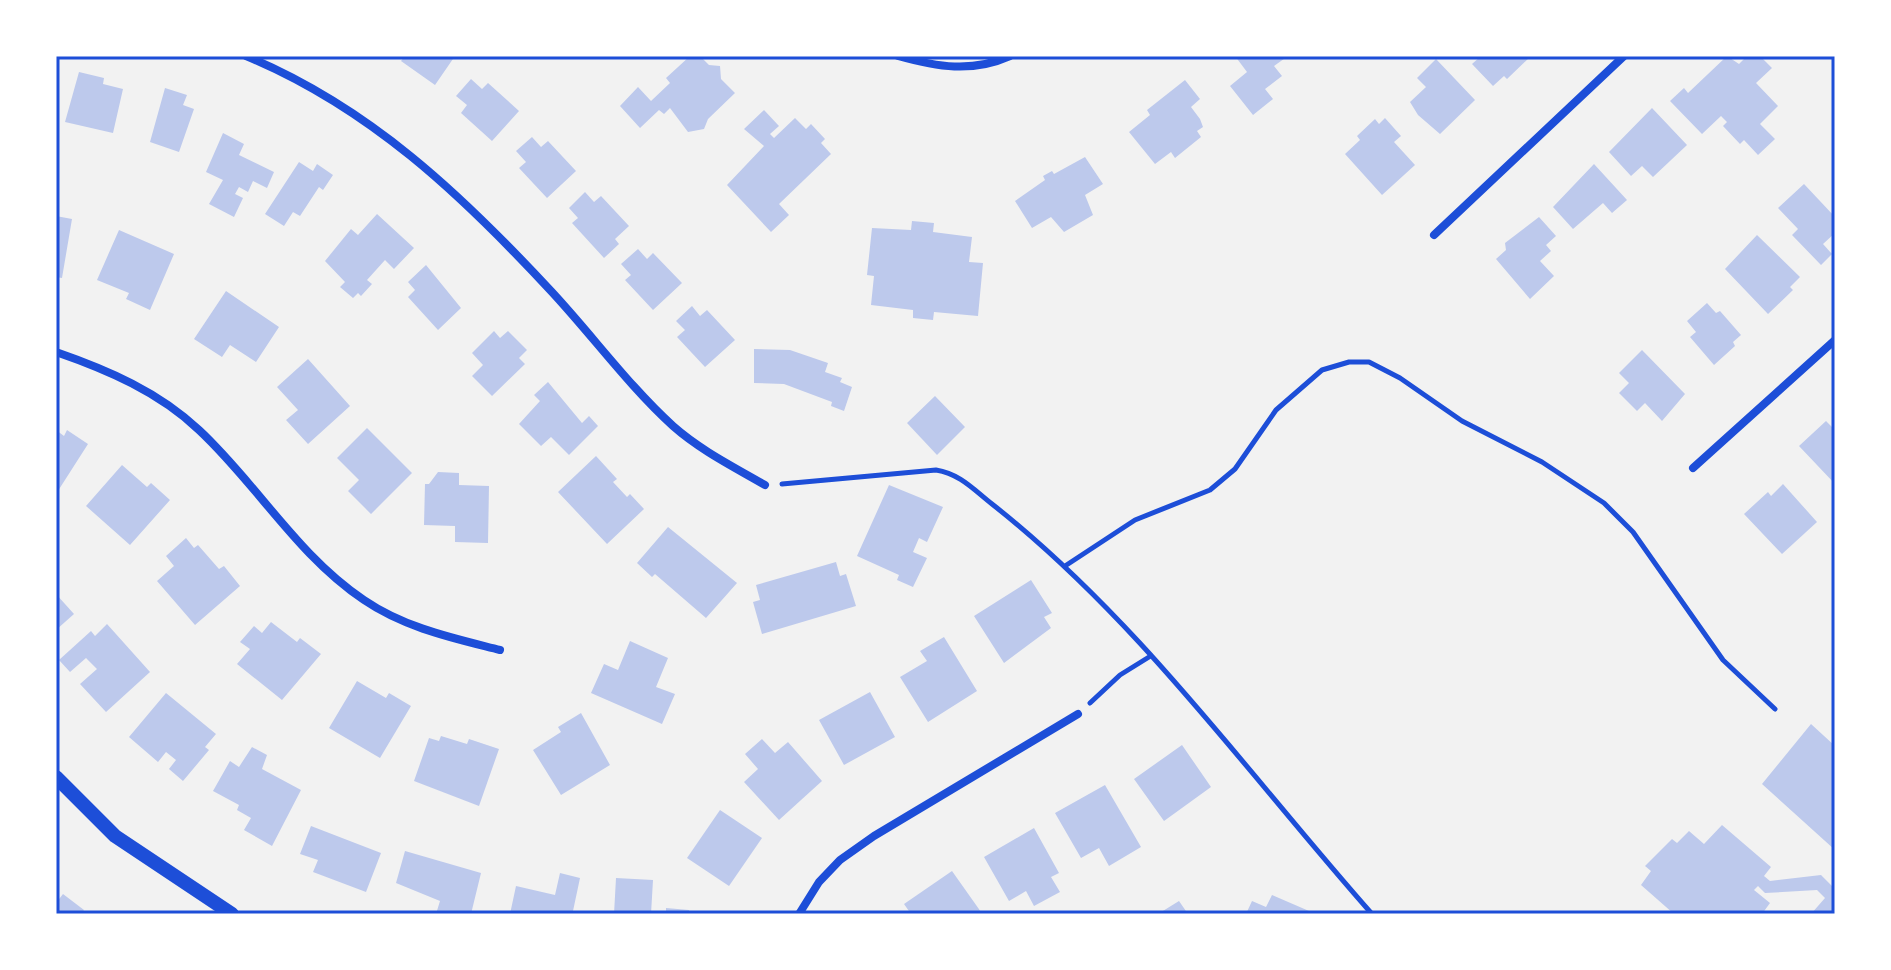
<svg xmlns="http://www.w3.org/2000/svg" width="1891" height="970" viewBox="0 0 1891 970" font-family="'Space Grotesk',sans-serif">
	<rect width="100%" height="100%" fill="#f2f2f2"/>
	<path fill="#bdc9ec" d="M405,56H455L435,85L401,61Z
		M690,56H700L709,65L720,66L721,79L735,93L708,119L704,129L688,132L670,108L664,114L659,110L640,128L620,106L638,87L651,101L670,83L666,78Z
		M1235,56H1288L1274,66L1282,76L1265,89L1273,99L1253,115L1230,86L1247,72Z
		M1481,56H1531L1507,79L1504,76L1493,86L1472,64Z
		M1727,56L1739,64L1747,56H1760L1772,68L1756,83L1778,106L1760,124L1775,139L1758,155L1744,140L1740,144L1723,126L1727,122L1721,116L1702,134L1670,101L1684,88L1688,93Z
		M1436,59L1475,100L1440,134L1418,115L1410,102L1426,87L1417,78Z
		M79,72L104,78L103,84L123,89L113,133L65,122Z
		M471,79L482,89L488,83L519,111L492,141L461,113L467,105L456,96Z
		M1185,80L1200,99L1191,107L1200,119L1203,127L1197,131L1201,137L1175,158L1171,152L1155,164L1129,132L1150,115L1147,110Z
		M165,88L187,95L183,105L194,109L179,152L150,142Z
		M1652,108L1687,145L1653,177L1642,166L1631,176L1609,152Z
		M764,110L779,126L770,134L774,138L795,118L806,129L811,124L825,139L821,143L831,154L779,204L789,215L771,232L727,185L764,146L744,129Z
		M1385,118L1401,136L1394,142L1415,165L1382,195L1345,154L1360,140L1357,136L1375,119L1379,124Z
		M223,133L244,144L239,155L274,172L267,188L253,181L248,192L239,187L235,194L243,198L234,217L209,204L223,180L206,172Z
		M532,137L541,147L548,141L576,171L547,198L519,168L526,162L516,151Z
		M1085,157L1103,184L1085,195L1093,215L1064,232L1051,217L1032,228L1015,201L1045,180L1043,176L1052,171L1054,174Z
		M299,162L313,171L317,164L333,175L323,190L319,187L300,216L293,212L284,226L265,214Z
		M1594,164L1627,200L1612,213L1603,203L1573,229L1553,207Z
		M1804,184L1835,217V233L1823,244L1832,254L1821,265L1792,235L1798,229L1778,208Z
		M585,192L594,202L601,196L629,226L615,239L619,244L604,258L572,223L578,218L569,208Z
		M377,214L414,248L394,269L385,260L367,280L372,284L361,296L358,293L353,298L340,287L345,282L325,261L351,229L358,235Z
		M56,216L72,219L62,278L56,277Z
		M1539,217L1556,236L1546,245L1551,251L1540,261L1554,276L1530,299L1496,259L1506,250L1505,243Z
		M912,221L934,223L933,232L972,237L969,262L983,263L978,316L934,312L933,320L913,318V310L871,305L874,276L867,275L872,228L911,230Z
		M119,230L174,254L150,310L126,299L129,293L97,280Z
		M1757,235L1800,277L1790,287L1793,290L1768,314L1725,269Z
		M638,249L647,259L653,253L682,283L653,310L625,280L631,275L621,264Z
		M426,265L461,308L438,330L408,297L415,290L408,282Z
		M226,291L279,327L256,362L230,345L222,357L194,339Z
		M1707,303L1716,313L1720,311L1741,335L1733,342L1735,346L1714,365L1690,337L1696,332L1687,321Z
		M692,306L700,316L707,310L735,340L705,367L677,337L685,330L676,321Z
		M494,331L500,338L508,331L527,350L519,358L525,364L492,396L472,376L483,365L472,353Z
		M754,349L790,350L828,363L825,372L842,378L840,382L852,387L844,411L831,406L832,402L784,384L754,383Z
		M1642,350L1685,394L1662,421L1645,403L1637,411L1619,393L1629,383L1619,373Z
		M308,359L350,406L308,444L286,420L298,410L277,387Z
		M548,382L582,423L589,416L598,426L569,455L551,437L541,446L519,424L540,401L534,395Z
		M935,396L965,427L937,455L907,423Z
		M1826,421L1835,430V484L1799,446Z
		M367,428L412,473L371,514L348,491L359,480L337,458Z
		M56,430L64,436L67,430L88,444L56,494Z
		M596,456L617,479L613,482L627,497L630,494L644,509L607,544L558,492Z
		M122,465L147,487L151,483L170,500L130,545L86,506Z
		M438,472L459,473V485L489,486L488,543L455,542V526L424,525L425,484H429Z
		M1783,484L1817,522L1782,554L1744,514L1768,492L1771,496Z
		M889,485L943,507L927,542L919,538L913,552L927,558L913,587L897,580L899,575L857,556Z
		M668,527L737,583L706,618L655,574L652,577L637,563Z
		M186,538L194,548L198,545L219,569L224,566L240,586L195,625L157,581L174,566L166,556Z
		M836,562L840,576L846,574L856,606L762,634L753,602L760,600L756,585Z
		M1031,580L1052,613L1044,617L1051,628L1004,663L974,616Z
		M56,594L74,614L56,630Z
		M271,622L297,642L300,638L321,654L282,700L237,664L250,649L240,642L254,626L262,633Z
		M107,624L150,672L106,712L80,684L97,669L86,658L70,672L59,660L91,631L95,636Z
		M944,637L977,691L928,722L900,677L927,661L920,651Z
		M630,641L668,658L656,687L675,694L662,724L591,693L604,664L618,670Z
		M357,681L386,698L389,693L411,706L380,758L329,728Z
		M870,692L895,737L844,765L819,720Z
		M166,693L216,734L205,747L209,750L183,781L169,769L176,760L166,752L158,762L129,737Z
		M581,713L610,765L561,795L533,750L561,732L558,727Z
		M1811,724L1835,746V850L1762,784Z
		M441,736L467,744L469,739L499,749L479,806L414,781L429,738L439,741Z
		M762,739L775,753L788,742L822,781L779,820L744,782L758,769L745,754Z
		M1182,745L1211,787L1164,821L1134,779Z
		M252,747L267,755L262,769L301,790L272,846L244,830L251,818L237,810L239,805L213,791L230,761L239,767Z
		M1105,785L1141,847L1109,866L1099,848L1081,858L1055,813Z
		M720,810L762,838L729,886L687,858Z
		M1722,825L1771,867L1764,876L1770,881L1821,875L1835,889V914H1811L1825,898L1817,890L1765,893L1758,886L1754,890L1770,903L1762,914H1674L1641,885L1651,871L1645,866L1672,839L1677,843L1689,831L1704,844Z
		M311,826L381,853L366,892L313,872L318,860L300,854Z
		M1034,828L1059,873L1051,877L1060,892L1034,906L1026,891L1009,901L984,857Z
		M405,851L481,873L471,914H436L440,901L396,883Z
		M952,871L981,912L911,914L904,904Z
		M560,873L580,878L573,911L579,914H510L516,886L555,895Z
		M616,878L653,880L651,914H614Z
		M63,894L84,910L81,914H56V903Z
		M1272,895L1316,914H1246L1252,901L1266,907Z
		M1179,901L1188,914H1158Z
		M666,908L689,910L690,914H666Z"/>
	<g fill="none" stroke-linecap="round" stroke-linejoin="round">
		<path stroke="#1d4ed8" stroke-width="5" d="M782,484L936,470C960,474 973,489 992,504C1138,619 1249,775 1372,914
			M1065,566L1135,520L1210,490L1235,469L1276,410L1322,370L1349,362H1369L1400,378L1462,421L1542,462L1604,503L1633,532L1723,660L1775,709
			M1090,703L1120,675L1149,657"/>
		<path stroke="#1d4ed8" stroke-width="8" d="M246,56C369,107 461,194 551,291C592,335 629,386 673,426C700,450 734,467 765,485
			M898,56C937,67 972,73 1010,56
			M1434,235L1624,56
			M56,352C108,370 159,392 199,430C257,484 297,555 364,600C405,628 453,638 500,650
			M1693,468L1835,340
			M799,914L819,882L840,860L874,836L1078,714"/>
		<path stroke="#1d4ed8" stroke-width="14" d="M56,777L115,836L232,914"/>
	</g>
	<rect width="1891" height="970" fill="none" stroke="#ffffff" stroke-width="116"/>
	<rect x="58" y="58" width="1775" height="854" fill="none" stroke="#1d4ed8" stroke-width="3"/>
</svg>
